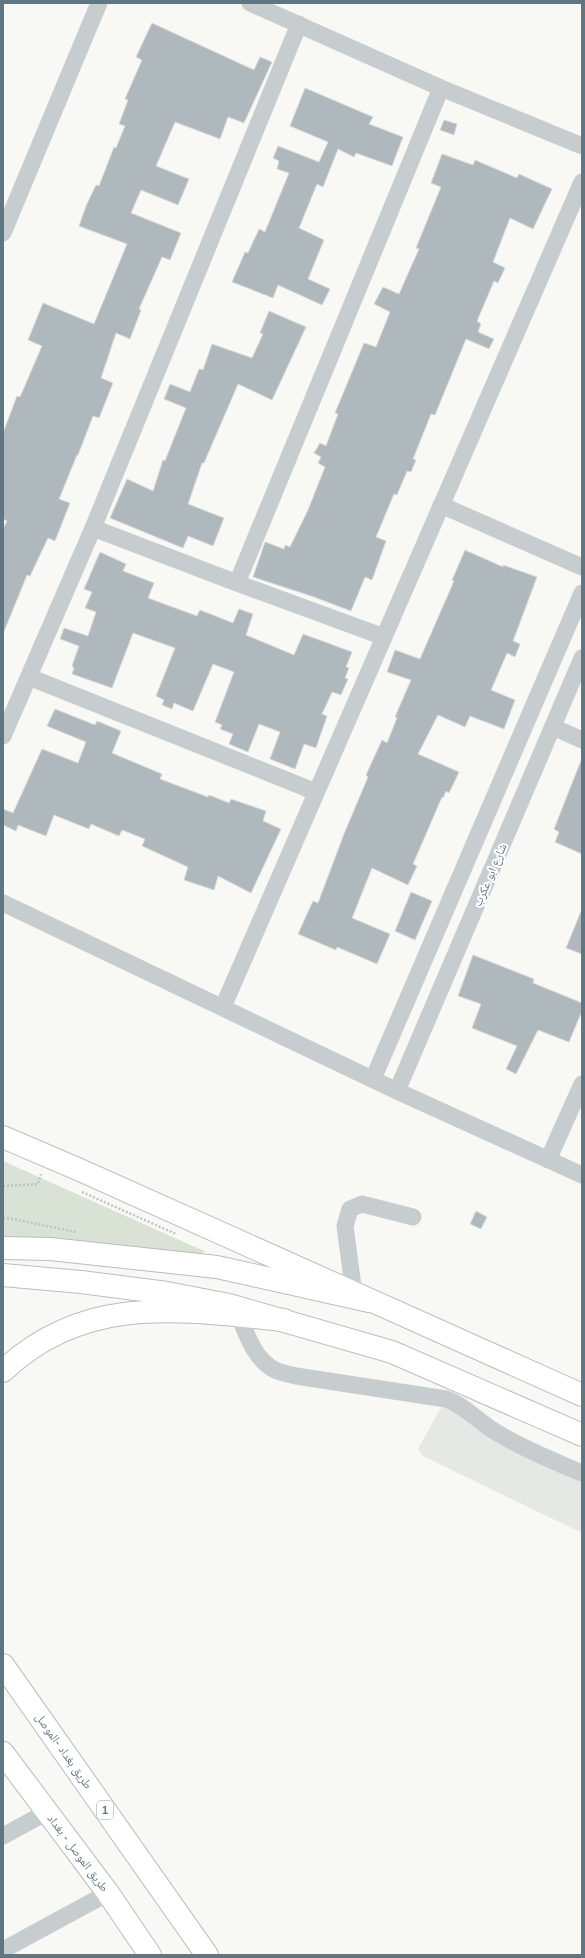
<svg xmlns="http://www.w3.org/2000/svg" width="585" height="1958" viewBox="0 0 585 1958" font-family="Arial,'Noto Naskh Arabic',sans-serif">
	<rect width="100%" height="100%" fill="#f8f8f5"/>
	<path fill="#e6e8e6" d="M444,1402L582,1464V1533L423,1456L418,1449Z"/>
	<path fill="#dae1d5" d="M3,1161L204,1251L200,1259C135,1250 69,1236 3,1237Z"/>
	<path fill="#aeb8bd" stroke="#dadad7" d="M152,23L254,70L260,57L272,62L244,123L228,117L220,139L175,122L156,166L189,179L178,205L141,190L131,213L181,233L170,260L162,257L139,309L141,310L130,339L116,333L101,378L113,383L99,418L93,416L78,455H77L59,499L70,503L55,541L48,538L30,576L27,575L3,634V529L7,521L3,519V433L17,396L20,397L42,346L28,340L43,303L94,324L127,244L79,226L86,206L96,185L99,186L114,147L116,148L125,126L119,124L128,100L125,99L142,60L136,57Z
		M305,88L373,117L369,124L403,137L392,166L356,153L354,157L338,149L323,187L317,184L299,228L324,240L308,279L330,289L322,305L278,285L273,298L232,282L245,252L248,253L259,229L265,232L289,173L277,169L279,161L273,158L278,146L319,162L328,142L290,126Z
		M444,120L457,124L454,135L440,130Z
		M442,154L473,165L475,160L517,178L519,174L552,189L533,229L510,218L493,262L505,268L498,283L494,281L477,321L481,324L478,332L494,339L489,349L466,339L435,415L431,414L413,459L416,460L411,472L407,471L397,495L394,494L376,537L386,541L372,580L365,577L351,611L314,597L253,577L265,542L284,549L285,545L290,547L308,510L325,467L318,463L321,457L314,453L320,443L326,446L338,414L335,413L364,343L376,347L390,312L374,304L383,287L399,294L419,249L416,248L441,187L431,183Z
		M269,311L306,327L272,400L238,384L204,463H202L188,504L224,518L213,546L188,536L183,548L110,518L127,479L153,491L163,460L165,461L186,408L164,399L170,384L190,392L199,369L203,370L212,344L252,358L263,334L260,333Z
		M465,550L503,567V565L537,577L513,641L520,644L515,657L507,653L491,690L515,700L504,729L470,716L465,727L438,715L418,754L459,772L449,793L446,791L443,798L442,797L413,864L417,866L408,885L372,868L352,918L390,934L377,964L337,947L336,950L298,934L313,901L318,903L344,834L368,777L366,775L382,740L387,743L397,718L395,717L411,680L387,672L395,650L420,659L454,581L452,580Z
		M100,552L126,564L123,571L154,583L148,598L197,616L200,610L233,623L239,609L253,614L246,635L294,655L303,634L352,652L346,667L349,668L345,678L348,679L341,695L332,692L322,714L327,716L316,748L304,744L295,769L270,759L280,732L259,724L248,752L229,744L233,734L220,729L222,725L215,722L234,672L213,664L193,711L174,703L172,709L162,705L164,700L156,696L175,648L133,633L112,688L72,674L74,668L72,666L79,646L60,639L64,628L88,636L96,612L85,608L92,592L84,589Z
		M55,709L95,725L97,721L121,731L112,753L162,774L160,779L208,797L209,795L229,803L231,799L266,811L263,821L281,829L251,893L218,876L214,890L184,880L188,867L142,846L145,839L122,830L119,836L91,824L89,829L54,815L46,836L18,825L16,831L3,825V809L13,813L42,749L78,763L86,742L47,726Z
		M582,758V854L555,842L559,832L554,829Z
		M411,892L432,901L415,940L395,931Z
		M582,909V954L566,948Z
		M473,955L534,979L533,983L582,1003V1011L569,1042L538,1030L516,1074L506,1069L517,1046L472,1028L481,1004L458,996Z
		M476,1211L487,1217L481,1229L470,1224Z"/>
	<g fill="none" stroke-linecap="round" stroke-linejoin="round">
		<g stroke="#babfc2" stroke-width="24">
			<path id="major" d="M3,1137L80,1170L582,1395
				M3,1275L81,1282L167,1293L229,1305L392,1352L582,1435"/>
		</g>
		<g stroke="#b9bdc0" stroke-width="24">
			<path id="highway" d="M3,1248L50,1249L217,1267L369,1301
				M3,1371C85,1293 182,1310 284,1320
				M3,1665L207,1955
				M3,1753L108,1893L150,1955"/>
		</g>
		<path stroke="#c0c3c5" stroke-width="2.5" stroke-dasharray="2 2" stroke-linecap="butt" d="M3,1186L38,1184L41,1174
			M82,1192L176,1234
			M3,1218L13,1219L76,1232"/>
		<path stroke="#c7cccf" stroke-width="17" d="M250,3L441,88L582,146
			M3,233L99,3
			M441,505L582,567
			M93,528L237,583L384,637
			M237,583L441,88
			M29,677L316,792
			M553,727L582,740
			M3,736L93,528L299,24
			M3,903L397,1091L582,1175
			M223,1007L582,182
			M373,1079L582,593
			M397,1091L582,658
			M548,1160L582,1084
			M354,1294L345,1226L350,1209L362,1204L413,1217
			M239,1316C247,1335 254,1359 275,1370C281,1373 289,1374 296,1376L446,1399C464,1405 478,1421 494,1431C522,1448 552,1461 582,1473
			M3,1836L47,1812
			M3,1950L108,1893"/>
		<use href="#major" stroke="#fff" stroke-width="22"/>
		<use href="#highway" stroke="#fff" stroke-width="22"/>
	</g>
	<g text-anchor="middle" stroke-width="4" stroke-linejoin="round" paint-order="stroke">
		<rect fill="#fff" stroke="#909fa8" stroke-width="1" x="97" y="1801" width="16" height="18" rx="3"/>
		<g font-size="11" font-weight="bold" fill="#607683">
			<text x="105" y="1814">1</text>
		</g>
		<g font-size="12" fill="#607683" stroke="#fff">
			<text transform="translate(490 875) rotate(-67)" y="4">شارع ابو عكرب</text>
			<text transform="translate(64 1751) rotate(55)" y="4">طريق بغداد -الموصل</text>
			<text transform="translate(78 1853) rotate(53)" y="4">طريق الموصل - بغداد</text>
		</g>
	</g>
	<rect width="585" height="1958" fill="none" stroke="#607683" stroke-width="8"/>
</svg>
